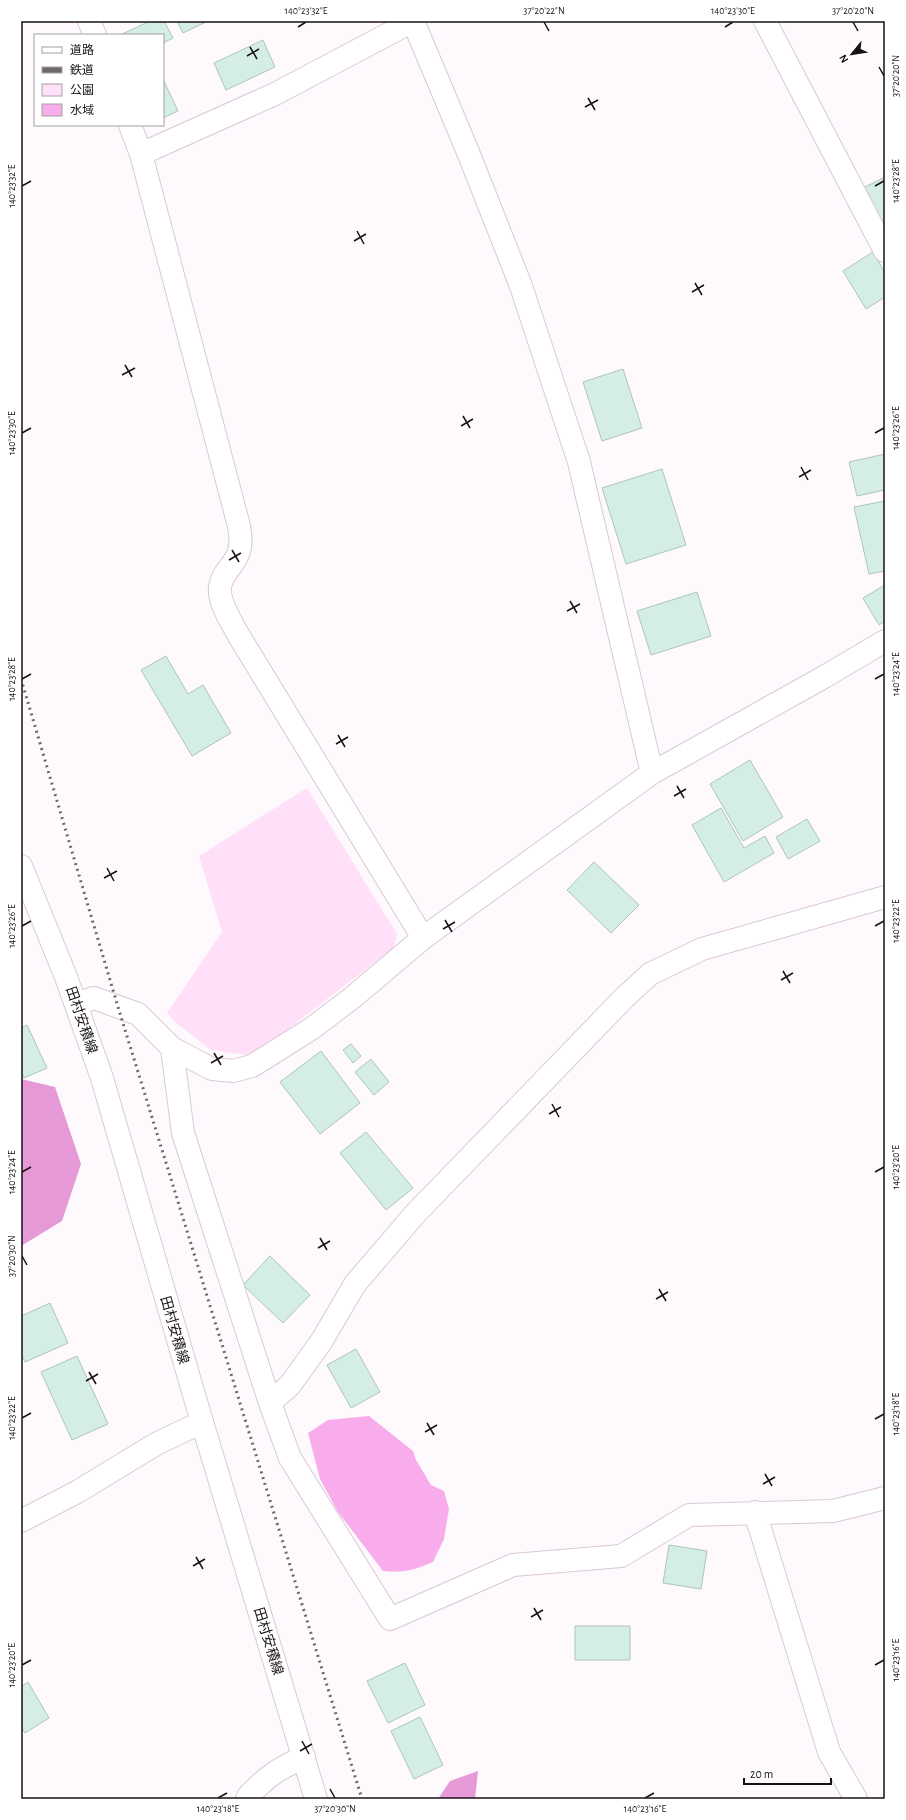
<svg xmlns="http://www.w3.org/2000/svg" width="906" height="1820" viewBox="0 0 906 1820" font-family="'Alegreya Sans','Noto Sans JP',sans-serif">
	<rect width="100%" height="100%" fill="#fdf9fc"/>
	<path fill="#ffe0f8" d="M307,788L397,934L394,948L268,1044L246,1055L211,1050L176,1023L167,1013L222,932L199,856Z"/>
	<path fill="#e59ad7" d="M21,1079L55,1087L81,1164L62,1221L21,1246Z
		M478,1771L475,1799H438L450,1781Z"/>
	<path fill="#f9aceb" d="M369,1416L413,1451L416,1460L431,1485L444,1491L449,1509L444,1539L433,1562C415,1570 404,1573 383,1571L338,1512L320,1479L308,1433L328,1420Z"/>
	<path fill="#d4ede5" stroke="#adc5bd" d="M150,21H164L173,38L163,43V35H120Z
		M177,21H208L183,33Z
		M263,40L275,67L226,90L214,63Z
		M163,79L178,111L163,118Z
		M885,177V236L859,190Z
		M873,252L885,273V297L866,309L843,271Z
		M623,369L642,428L602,441L583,382Z
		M885,454V490L857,496L849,462Z
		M662,469L686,545L626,564L602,488Z
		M885,501V571L869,574L854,507Z
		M885,585V621L879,625L863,598Z
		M697,592L711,636L651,655L637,611Z
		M166,656L188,694L203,685L231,733L192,756L141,670Z
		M750,760L783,817L743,841L710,784Z
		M721,808L744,848L765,836L774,853L724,882L692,825Z
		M807,819L820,841L788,859L776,837Z
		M594,862L639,905L611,933L567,890Z
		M27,1025L47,1068L24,1078L21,1071V1028Z
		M351,1044L361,1056L353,1063L343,1050Z
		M321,1051L360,1103L320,1134L280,1082Z
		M371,1059L389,1082L374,1095L355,1072Z
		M366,1132L413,1188L386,1210L340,1153Z
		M270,1256L310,1295L283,1323L243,1285Z
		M50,1303L68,1343L25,1362L21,1354V1316Z
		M356,1349L380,1392L351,1408L327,1365Z
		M77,1356L108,1424L72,1440L41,1372Z
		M669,1545L707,1551L701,1589L663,1583Z
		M575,1626H630V1660H575Z
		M405,1663L425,1705L388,1723L367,1681Z
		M28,1682L49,1718L25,1733L21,1727V1687Z
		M420,1717L443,1765L414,1779L391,1731Z"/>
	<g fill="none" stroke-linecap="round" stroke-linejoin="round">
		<g stroke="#dac8d6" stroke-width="24">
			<path id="minor" d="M89,21L95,35
				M413,21L275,94L141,154L239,526C240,534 242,543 239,551C236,564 222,572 220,587C218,602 232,623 239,636L423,938
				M413,21L468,152L521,286L579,462L652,773
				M765,21L885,251
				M130,125L141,154
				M76,1004L94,998L138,1014L172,1048L212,1069L233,1071L252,1066L311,1029L352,998L423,938L652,773L824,677L885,641
				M172,1048L183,1133L270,1403L290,1458L390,1619L513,1565L621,1556L689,1515L833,1511L885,1498
				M270,1403L290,1385L321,1342L355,1284L415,1214L624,998L650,974L702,949L885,897
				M755,1512L829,1752L856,1799
				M21,1521L77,1492L156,1444L202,1422
				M247,1799L249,1795C269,1775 278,1769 304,1757"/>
		</g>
		<g stroke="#dac8d6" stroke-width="24">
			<path id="major" d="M21,866L66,977L102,1078L202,1422L316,1799"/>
		</g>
		<use href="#minor" stroke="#fff" stroke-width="22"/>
		<use href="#major" stroke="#fff" stroke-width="22"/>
		<path stroke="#6f696d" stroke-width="3" stroke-dasharray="2 4" stroke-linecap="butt" d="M21,679L118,1007L362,1799"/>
	</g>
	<path fill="none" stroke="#181116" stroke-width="1.5" d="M544,22L549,31M853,22L858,31M298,27L306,22M725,27L733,22M250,47L257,59M247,56L259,49M879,67L884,76M588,98L595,110M585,107L598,100M22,186L31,181M875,186L884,181M357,231L364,244M354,241L366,234M695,283L702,295M692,292L704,285M125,365L132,377M122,375L135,368M463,416L470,428M461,426L473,419M22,433L31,428M875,433L884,428M801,467L808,480M799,477L811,470M232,550L239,562M229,560L241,553M570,601L577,613M567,611L580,604M22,679L31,674M875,679L884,674M338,735L345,747M336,744L348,737M677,786L684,798M674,796L686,789M107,868L114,881M104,878L117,871M445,920L452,932M22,926L31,921M875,926L884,921M443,929L455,922M783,971L790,983M781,980L793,973M214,1053L221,1065M211,1063L223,1056M552,1104L559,1117M549,1114L561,1107M22,1172L31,1167M875,1172L884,1167M320,1238L327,1250M318,1248L330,1241M22,1256L27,1265M659,1289L666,1301M656,1299L668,1292M89,1372L96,1384M86,1381L98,1374M22,1418L31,1413M875,1419L884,1414M427,1423L434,1435M425,1432L437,1425M765,1474L772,1486M763,1484L775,1477M196,1557L203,1569M193,1566L205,1559M534,1608L541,1620M531,1617L543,1610M22,1665L31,1660M875,1665L884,1660M302,1741L309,1754M300,1751L312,1744M330,1789L335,1798M218,1798L227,1793M645,1798L654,1793"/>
	<g text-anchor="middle" stroke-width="3" stroke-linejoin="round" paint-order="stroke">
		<g font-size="14" fill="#181116" stroke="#fff">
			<text transform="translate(82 1020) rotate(71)" y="5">田村安積線</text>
			<text transform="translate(175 1330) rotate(74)" y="5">田村安積線</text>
			<text transform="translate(269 1641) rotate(73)" y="5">田村安積線</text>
		</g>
	</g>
	<rect width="906" height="1820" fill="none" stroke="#ffffff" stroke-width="44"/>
	<rect x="34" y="34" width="130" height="92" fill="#ffffff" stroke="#a3a0a2"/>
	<rect x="42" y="47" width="20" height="6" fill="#ffffff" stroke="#a3a0a2"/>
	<text x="70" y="54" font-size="12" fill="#181116">道路</text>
	<rect x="42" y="67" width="20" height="6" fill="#6f696d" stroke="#a3a0a2"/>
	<text x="70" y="74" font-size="12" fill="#181116">鉄道</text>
	<rect x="42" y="84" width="20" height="12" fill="#ffe0f8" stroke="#a3a0a2"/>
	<text x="70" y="94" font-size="12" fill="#181116">公園</text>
	<rect x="42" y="104" width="20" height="12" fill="#f9aceb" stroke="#a3a0a2"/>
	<text x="70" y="114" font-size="12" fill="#181116">水域</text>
	<g transform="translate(852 54) rotate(240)" stroke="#ffffff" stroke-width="3" paint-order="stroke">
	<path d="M0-3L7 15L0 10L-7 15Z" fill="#181116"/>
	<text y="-6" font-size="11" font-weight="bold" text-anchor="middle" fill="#181116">N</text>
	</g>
	<path d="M744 1778v6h87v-6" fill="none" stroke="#181116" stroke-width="2"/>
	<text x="750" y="1778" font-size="12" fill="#181116" stroke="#ffffff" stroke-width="3" paint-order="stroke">20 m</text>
	<rect x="22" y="22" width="862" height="1776" fill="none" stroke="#181116" stroke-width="1.5"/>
	<g font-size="10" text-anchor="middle" fill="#181116">
		<text x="306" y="14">140°23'32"E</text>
		<text x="544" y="14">37°20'22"N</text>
		<text x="733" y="14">140°23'30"E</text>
		<text x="853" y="14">37°20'20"N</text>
		<text transform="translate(895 76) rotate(-90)" y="4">37°20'20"N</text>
		<text transform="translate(895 181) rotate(-90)" y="4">140°23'28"E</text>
		<text transform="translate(11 186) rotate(-90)" y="4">140°23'32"E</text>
		<text transform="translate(895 428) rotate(-90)" y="4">140°23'26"E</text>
		<text transform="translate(11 433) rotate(-90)" y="4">140°23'30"E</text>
		<text transform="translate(895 674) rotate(-90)" y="4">140°23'24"E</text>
		<text transform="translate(11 679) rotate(-90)" y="4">140°23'28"E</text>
		<text transform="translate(895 921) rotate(-90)" y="4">140°23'22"E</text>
		<text transform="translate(11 926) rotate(-90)" y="4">140°23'26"E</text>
		<text transform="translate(895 1167) rotate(-90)" y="4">140°23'20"E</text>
		<text transform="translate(11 1172) rotate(-90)" y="4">140°23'24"E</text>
		<text transform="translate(11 1256) rotate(-90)" y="4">37°20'30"N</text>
		<text transform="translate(895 1414) rotate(-90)" y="4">140°23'18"E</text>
		<text transform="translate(11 1418) rotate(-90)" y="4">140°23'22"E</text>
		<text transform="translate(895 1660) rotate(-90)" y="4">140°23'16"E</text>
		<text transform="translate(11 1665) rotate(-90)" y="4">140°23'20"E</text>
		<text x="218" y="1812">140°23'18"E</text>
		<text x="335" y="1812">37°20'30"N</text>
		<text x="645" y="1812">140°23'16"E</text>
	</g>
</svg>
